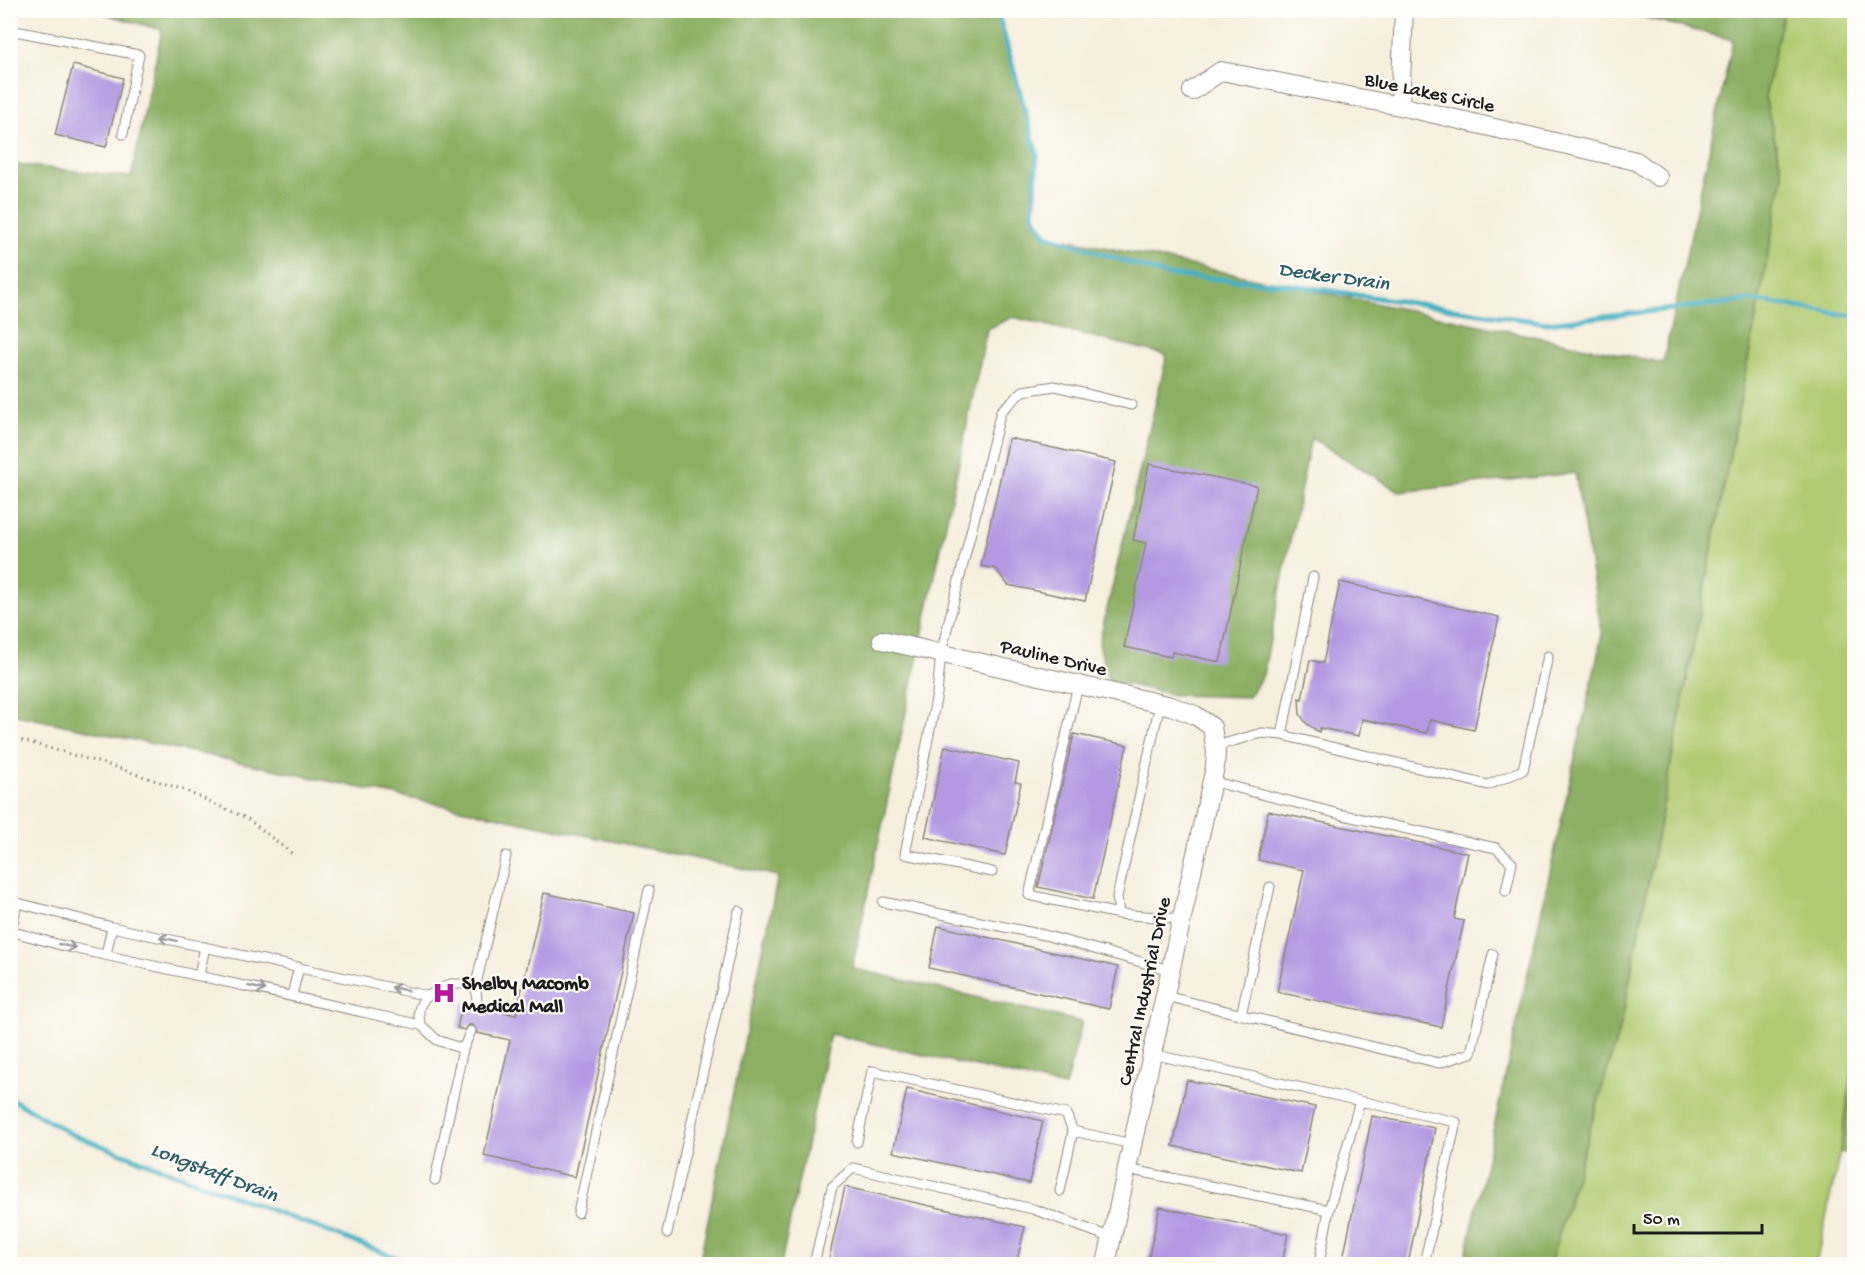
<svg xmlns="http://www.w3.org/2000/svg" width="1865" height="1275" viewBox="0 0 1865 1275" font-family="'Gochi Hand',sans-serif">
	<rect width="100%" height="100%" fill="#fdfcf7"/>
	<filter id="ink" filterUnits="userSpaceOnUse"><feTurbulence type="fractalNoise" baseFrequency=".0167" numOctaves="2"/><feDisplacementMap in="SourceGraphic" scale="12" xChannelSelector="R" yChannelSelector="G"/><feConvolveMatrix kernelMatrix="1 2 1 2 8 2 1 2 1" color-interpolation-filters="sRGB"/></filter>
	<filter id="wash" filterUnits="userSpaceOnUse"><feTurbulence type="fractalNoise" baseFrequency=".008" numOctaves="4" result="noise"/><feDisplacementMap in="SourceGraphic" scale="24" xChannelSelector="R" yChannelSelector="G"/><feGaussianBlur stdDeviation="1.35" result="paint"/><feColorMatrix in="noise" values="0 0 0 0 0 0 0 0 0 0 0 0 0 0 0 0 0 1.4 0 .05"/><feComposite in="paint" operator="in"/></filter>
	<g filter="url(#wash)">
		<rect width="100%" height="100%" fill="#f7efde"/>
		<path fill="#b0cb71" stroke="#667446" stroke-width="1.5" d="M1783,11H1854V1060L1840,1152L1816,1264H1550L1622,1020L1783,176L1765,97Z"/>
		<path fill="#8caf63" stroke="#546640" stroke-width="1.5" d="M94,11H997L1037,154L1033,215L1046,235L1663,363L1733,40L1619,11H1784L1765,97L1783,176L1622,1020L1550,1264H1464L1602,635L1575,473L1400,492L1311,438L1263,675L1249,697L1174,695L1108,680L1099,643L1167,355L1013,317L987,329L852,968L1082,1022L1065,1087L830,1034L781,1264H699L778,876L11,714V164L131,177L162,30Z
			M1854,1060V1155L1840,1152Z"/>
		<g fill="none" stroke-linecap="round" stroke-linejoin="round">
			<path stroke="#45b0c2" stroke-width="5" d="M997,10L1037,154L1033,215L1046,235L1166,275L1285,284L1547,323L1752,300L1854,316
				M10,1098L71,1134L413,1264"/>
		</g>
		<g id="blocks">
			<path fill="#b499e2" d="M73,65L123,78L106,147L55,135Z
				M1009,438L1116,462L1085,601L1008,585L996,569L981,566Z
				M1149,464L1257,486L1220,662L1172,652L1171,657L1124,647L1146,543L1133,540Z
				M1340,582L1499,617L1474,730L1430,720L1427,733L1362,719L1359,736L1320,728L1319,732L1306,723L1300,714L1299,698L1302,699L1310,660L1323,663Z
				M1074,734L1127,745L1093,899L1038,887Z
				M945,746L1019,763L1015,782L1021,783L1005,855L925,837Z
				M1268,811L1468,853L1454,919L1464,921L1441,1027L1277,992L1304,870L1258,860Z
				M544,893L634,913L575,1177L484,1156L510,1040L477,1033L473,1025H468L464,1030L457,1028L463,1002L470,1004L474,1012H480L483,1007L516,1015Z
				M938,926L1118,967L1109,1009L929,968Z
				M1187,1080L1315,1107L1301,1173L1173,1146Z
				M907,1089L1043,1121L1029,1183L893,1152Z
				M1372,1116L1435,1128L1408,1264H1342Z
				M845,1187L1025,1227L1016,1264L828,1263Z
				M1160,1207L1288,1234L1282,1264H1147Z"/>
		</g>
	</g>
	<g filter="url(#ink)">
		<use href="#blocks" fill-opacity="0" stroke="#8a867d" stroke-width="1.5"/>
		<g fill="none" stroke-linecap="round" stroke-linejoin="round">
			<g stroke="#8a867d" stroke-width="11">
				<path id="lane" d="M10,30L139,55L123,134
					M1078,685L1029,895L1119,914
					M1160,704L1117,897L1119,914L1182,919
					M1282,735L1313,577
					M1216,746L1262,733L1282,735L1488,785L1523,770L1548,656
					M1211,781L1343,815L1496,848L1512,863L1506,891
					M992,872L905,854L937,694L941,653L1001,411L1023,391L1055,386L1131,405
					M10,901L112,927L428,996L450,984H476
					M883,902L1044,935L1170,970
					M10,931L64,946L421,1025L437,1040L463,1049
					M11,931L17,903
					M106,954L112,927
					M199,975L205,947
					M292,995L299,967
					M1165,996L1439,1063L1471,1053L1493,954
					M477,1006L476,984L506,856
					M1241,1015L1270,887
					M421,1025C417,1012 418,1004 428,996
					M1152,1054L1360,1101
					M857,1142L872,1071L1066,1114L1073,1131
					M1127,1169L1329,1210
					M435,1180L463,1049L471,1031
					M1060,1191L1073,1131L1132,1144
					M578,1213L649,890
					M667,1233L739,911
					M814,1264L832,1187L853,1168L1033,1209L1112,1238
					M1319,1264L1329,1210L1360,1101L1456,1122L1424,1264"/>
			</g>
			<g stroke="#8a867d" stroke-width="20">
				<path id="street" d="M1192,91L1221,71L1400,106L1636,161L1658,177
					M1400,106L1404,10
					M882,640L1171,706L1195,715L1212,727L1216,752L1215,767L1106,1264"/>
			</g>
			<path stroke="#8a867d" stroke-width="3" stroke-dasharray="1.5 4.5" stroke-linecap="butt" d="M10,737L112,766L184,790L248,819L295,856"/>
			<use href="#lane" stroke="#fff" stroke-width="9"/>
			<use href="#street" stroke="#fff" stroke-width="18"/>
		</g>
		<defs><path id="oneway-shaft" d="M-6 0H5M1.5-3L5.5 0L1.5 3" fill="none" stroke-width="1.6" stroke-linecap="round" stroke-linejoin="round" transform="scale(1.5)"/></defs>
		<g stroke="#999">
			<use href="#oneway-shaft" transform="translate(168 939) rotate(-168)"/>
			<use href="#oneway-shaft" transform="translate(67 946) rotate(13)"/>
			<use href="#oneway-shaft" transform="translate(257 988) rotate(12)"/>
			<use href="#oneway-shaft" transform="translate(400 989) rotate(-167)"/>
		</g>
	</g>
	<defs>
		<g id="hospital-bare" transform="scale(1.8)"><path d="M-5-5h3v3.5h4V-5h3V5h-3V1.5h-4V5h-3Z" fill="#b5179e" stroke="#fdfcf7" stroke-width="2.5" paint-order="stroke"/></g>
	</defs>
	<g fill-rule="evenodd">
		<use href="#hospital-bare" x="444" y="993"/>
	</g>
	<g text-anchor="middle" stroke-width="4.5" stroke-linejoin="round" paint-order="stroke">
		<g font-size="20" fill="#1c1c1c" stroke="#fdfcf7">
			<text transform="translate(1430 91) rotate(12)" y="7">Blue Lakes Circle</text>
			<text transform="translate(1054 656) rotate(13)" y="7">Pauline Drive</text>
			<text transform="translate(1143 991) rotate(-78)" y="7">Central Industrial Drive</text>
		</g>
		<g font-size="20" font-weight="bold" fill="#1c1c1c" stroke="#fdfcf7" text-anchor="start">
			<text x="462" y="989">Shelby Macomb<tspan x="462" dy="23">Medical Mall</tspan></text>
		</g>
		<g font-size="21" font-style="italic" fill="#2e5f67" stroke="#fdfcf7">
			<text transform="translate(1334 275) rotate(8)" y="7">Decker Drain</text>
			<text transform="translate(215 1171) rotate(21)" y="7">Longstaff Drain</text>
		</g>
	</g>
	<rect width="1865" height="1275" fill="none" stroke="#fdfcf7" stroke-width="36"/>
	<path d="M1634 1224v9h128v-9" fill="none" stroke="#1c1c1c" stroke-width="3"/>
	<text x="1643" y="1224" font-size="18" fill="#1c1c1c" stroke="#fdfcf7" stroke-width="4.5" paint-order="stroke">50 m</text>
</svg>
